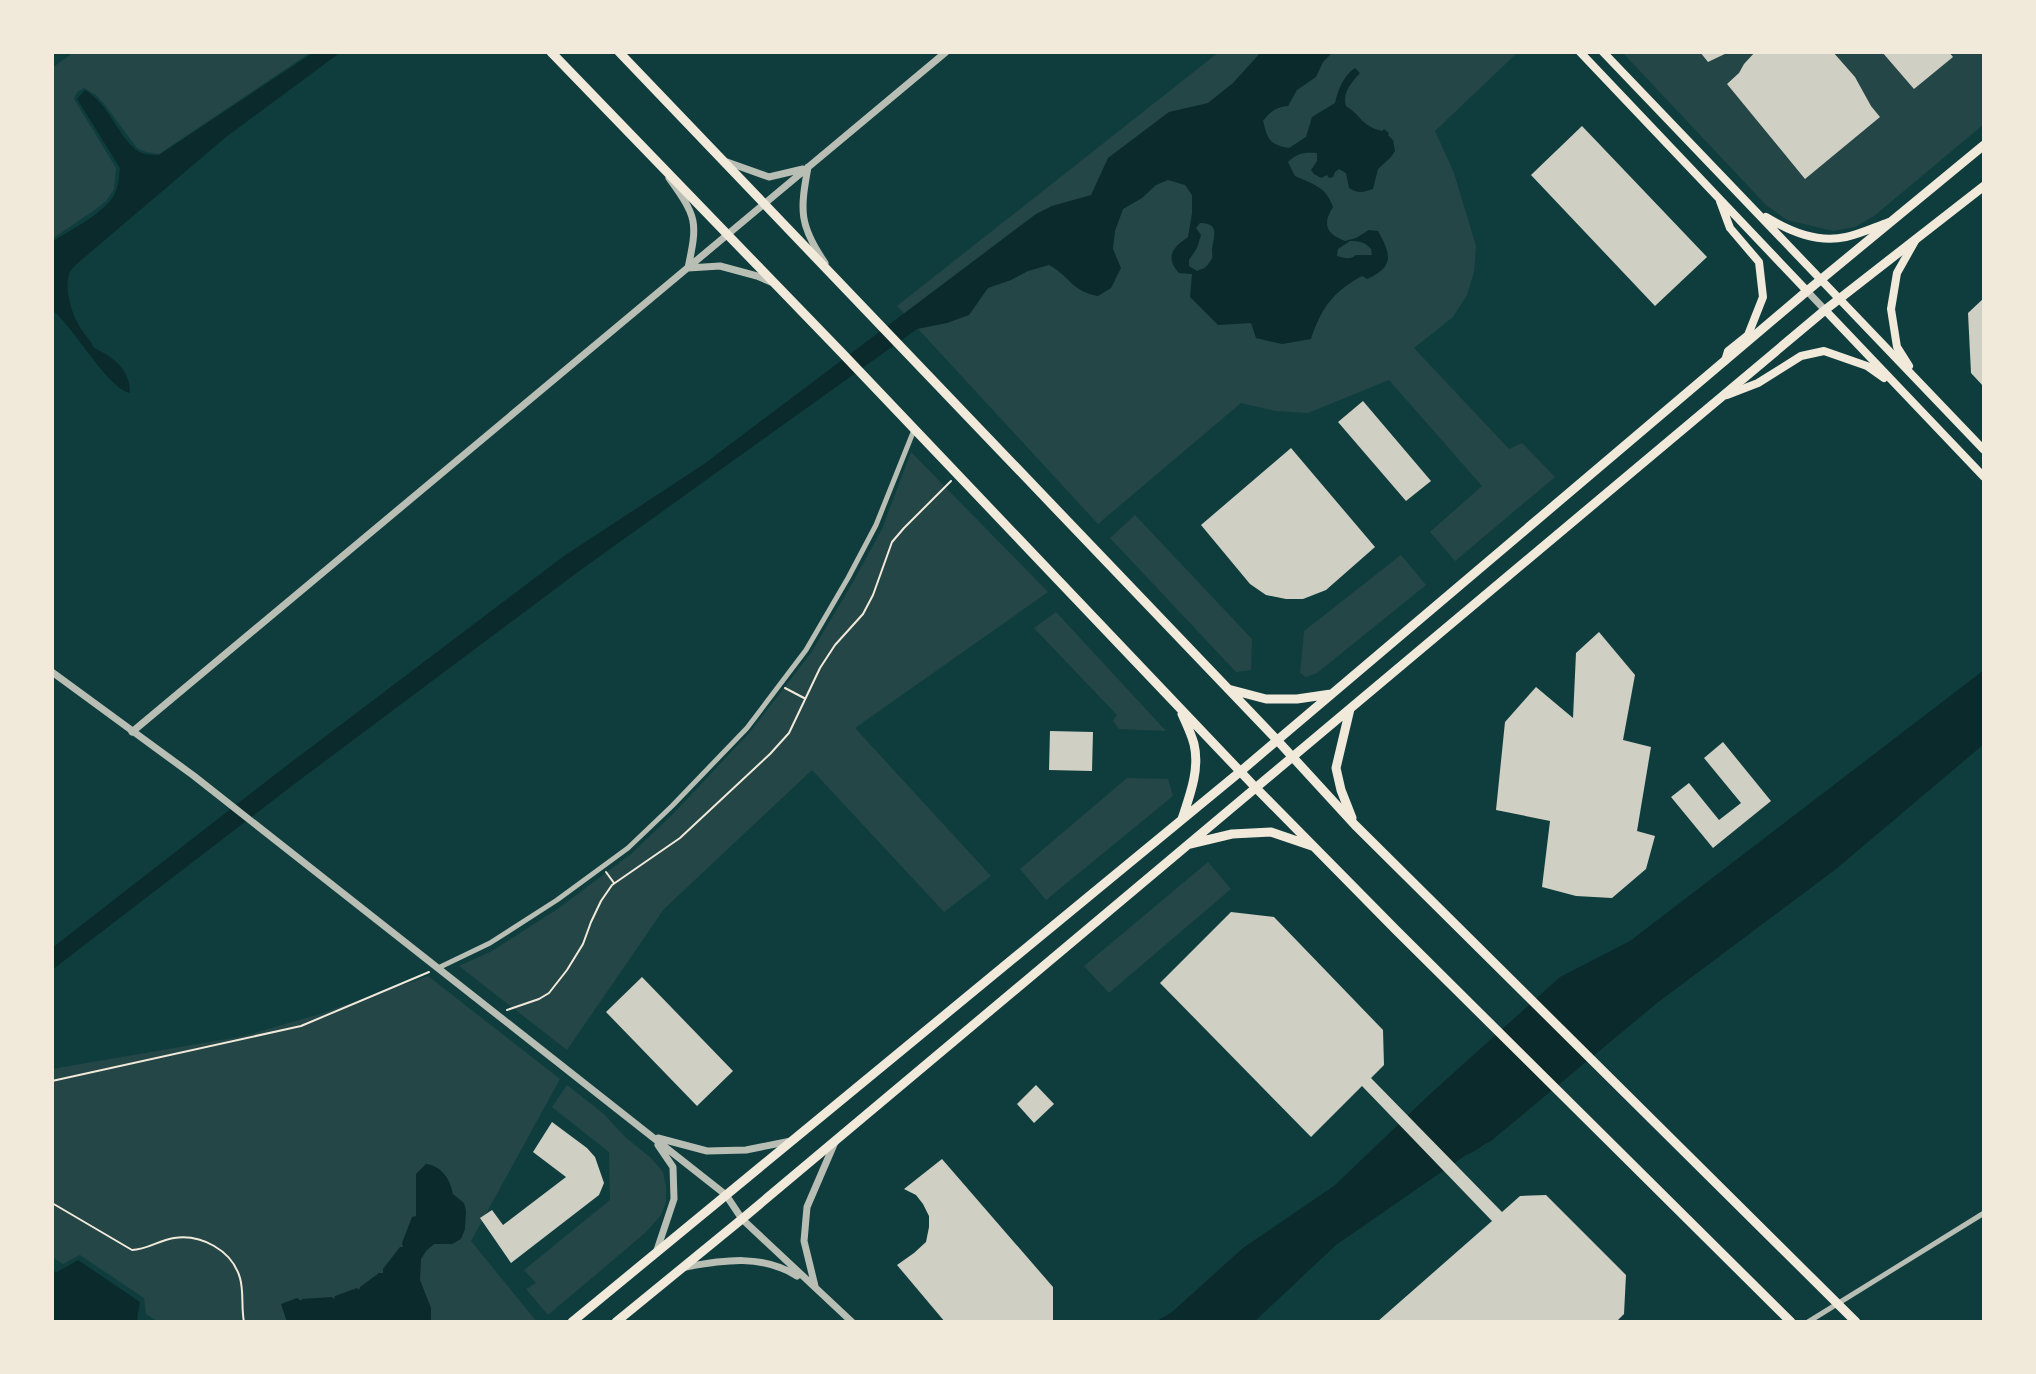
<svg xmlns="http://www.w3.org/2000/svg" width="2036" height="1374" viewBox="0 0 2036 1374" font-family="'Playfair Display',serif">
	<rect width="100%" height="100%" fill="#0f3d3e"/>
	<path fill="#244646" d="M74,52H311L159,154L146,152L137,148L105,105L96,95L84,88L77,92L74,99L116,168L114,189L106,201L96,209L52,239V68Z
		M1219,52H1518L1435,131L1454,173L1476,246L1474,272L1467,295L1453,317L1414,348L1509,449L1522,443L1555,477L1455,561L1430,532L1482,486L1389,380L1308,413L1275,411L1241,403L1098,524L897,306Z
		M1622,52H1984V124L1874,216L1855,227L1833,231L1787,220L1766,205Z
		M911,452L1048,592L855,728L991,876L944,912L812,770L664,909L567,1050L459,966L492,951L559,908L631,854L674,813L750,732L811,653L853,582L882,529Z
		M1135,515L1252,639L1251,670L1236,672L1110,538Z
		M1401,555L1426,585L1317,673L1306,677L1300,673L1304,631Z
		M1056,612L1166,731L1119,729L1113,721L1117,715L1034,628Z
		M1127,778L1168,779L1173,796L1046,900L1020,869Z
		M1208,862L1231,889L1109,993L1084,966Z
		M428,976L560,1079L471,1241L537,1322H158L146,1314L144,1298L80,1255L63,1264L52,1257V1069L244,1036L320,1014Z
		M567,1085L604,1114L625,1137L651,1158L663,1172L666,1186V1202L661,1215L645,1233L548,1315L526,1289L536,1283L524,1270L610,1200L609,1152L552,1107Z"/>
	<path fill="#0a2a2b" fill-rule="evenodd" d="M314,52H341L226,137L79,262C76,265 72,268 70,272C63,286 72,315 80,327C84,335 91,340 94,348C112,356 131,370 130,393C107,388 74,327 52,310V242C71,229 111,211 117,188C119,182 119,174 120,168L77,99L85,90C111,107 115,131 135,149C142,155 151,155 159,155Z
		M1261,52H1333L1323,62L1316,77L1297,90L1288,106C1276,107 1271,111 1263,121C1268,140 1269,144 1289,148L1306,137L1312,117L1335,103C1338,90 1343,76 1355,68L1360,73C1351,83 1342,93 1346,106C1363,117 1360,125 1382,131L1384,129L1389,133L1388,135L1393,140L1395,151L1391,157L1378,169L1373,189C1364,192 1358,194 1349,188L1346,173L1339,169L1335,172L1333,177L1329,178L1327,175L1321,178L1314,174L1311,170L1317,161V153C1304,152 1297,153 1288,162L1295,176C1312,184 1326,186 1333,207C1322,224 1326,234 1345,241L1356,238L1369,230L1378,231C1391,254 1395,267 1367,279L1362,276C1334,291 1321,308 1311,339L1282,344L1256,338L1251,323L1218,325L1190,297L1192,274L1179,273C1165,257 1172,248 1188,237L1192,213V195L1185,185L1168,180L1156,185L1142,198L1123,209L1115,231L1113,249L1121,268L1111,288L1098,296C1071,291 1071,277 1049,265L1028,271L1011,280L988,288L969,315L947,323L917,329L582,569L293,785L52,970V948L277,773L564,556L704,464L1036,214L1052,206L1091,195L1108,158L1169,112L1208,103L1233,83ZM1200,223C1220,223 1214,236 1212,249C1212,258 1214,256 1209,263C1205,269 1204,268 1197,271L1189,266V260L1197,248L1201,235L1196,228ZM1350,241C1360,241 1365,242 1371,249L1372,255H1356C1350,260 1344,258 1337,256L1338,249Z
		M1984,670V744L1836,869L1657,1003L1491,1141C1481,1145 1476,1152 1466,1155L1336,1245L1254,1322H1155L1172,1312L1243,1248L1334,1186L1429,1095L1560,977L1630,941Z
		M426,1164C442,1166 450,1179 453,1194L464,1203L466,1211L465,1229L461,1239L452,1244H434L426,1251L421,1259L420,1280L431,1308V1322H287L281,1304L297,1298L301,1301L302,1299L332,1297L334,1299L335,1296L357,1288L359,1290L360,1287L379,1273H383V1269L400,1247H403L402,1243L412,1217L416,1216V1174Z
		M78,1260L140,1302L137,1319L141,1322H52V1271L57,1272Z"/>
	<path fill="#cfcfc3" d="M1700,52H1729L1708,62Z
		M1755,52H1833L1855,77L1871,106L1880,117L1805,179L1727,84L1739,73L1744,64Z
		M1882,52H1949L1953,57L1914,89Z
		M1582,126L1707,257L1655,306L1531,175Z
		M1984,298V387L1971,373L1968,313Z
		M1363,401L1431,481L1406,501L1338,422Z
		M1291,448L1375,547L1326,590L1303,599H1286L1266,595L1250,584L1201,525Z
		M1599,632L1635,675L1623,740L1651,747L1637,831L1655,836L1646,869L1612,898L1576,896L1542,887L1550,821L1496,810L1505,722L1536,687L1573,718L1576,653Z
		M1050,731L1093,732L1092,771L1049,770Z
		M1723,742L1771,801L1713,848L1671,797L1689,783L1719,820L1741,803L1704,758Z
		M1231,912L1274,917L1383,1030L1384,1065L1371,1078L1502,1212L1520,1196L1546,1195L1626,1275L1624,1314L1616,1322H1377L1492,1221L1362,1086L1311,1137L1160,983Z
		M642,977L733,1071L697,1106L606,1012Z
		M1036,1085L1054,1104L1034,1123L1017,1104Z
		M552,1122L587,1148L595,1157L604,1183L599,1195L511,1263L480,1218L492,1210L503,1225L566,1177L533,1152Z
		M942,1159L1053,1287V1322H945L897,1265L914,1253L926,1242L929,1227V1216L923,1204L916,1195L904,1189Z"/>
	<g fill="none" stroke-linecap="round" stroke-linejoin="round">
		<path stroke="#f1e9da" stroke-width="2" d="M785,688L804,698
			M606,872L614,883
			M507,1010L539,999L549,993L567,970L583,944L591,922L601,901L612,885L680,838L770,754L789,733L820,668L835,645L863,614L873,595L892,542L904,528L951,481
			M52,1081L301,1026L429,972
			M52,1203L132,1250C147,1250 159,1240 174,1238C201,1234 232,1250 240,1278C244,1292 241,1307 244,1322"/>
		<path stroke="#b8beb3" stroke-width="5" d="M438,968L490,943L557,900L628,848L672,806L747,728L806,650L848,578L876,525L914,430
			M1808,1322L1984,1213"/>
		<path stroke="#b8beb3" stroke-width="7" d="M727,162L769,177L803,169
			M808,167C800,211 799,225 825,263
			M669,178C697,217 698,221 688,268L720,266L757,276L771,282
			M1807,291L1825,310
			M52,672L194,776L726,1195L742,1219L852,1322
			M132,732L946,52
			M658,1138L707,1151L746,1150L791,1141
			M656,1253L674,1199L673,1167L658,1145
			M686,1267C724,1260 763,1254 797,1276
			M815,1286L804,1241L807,1207L835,1142"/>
		<path stroke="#f1e9da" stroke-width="8" d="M1580,52L1807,291
			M1603,52L1984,450
			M1720,201L1730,228L1759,262L1763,297L1748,335L1728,351L1725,361
			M1766,217C1791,232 1817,243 1846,237C1860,234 1875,227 1889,222
			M1825,310L1984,477
			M1909,366L1897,347L1891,309L1897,273L1915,241
			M1727,395L1758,383L1801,356L1824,351L1867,366L1884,378"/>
		<path stroke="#f1e9da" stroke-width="9" d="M551,52L842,353L1255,787L1396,930L1791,1322
			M619,52L1277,740L1355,825L1856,1322
			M1228,689L1266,699H1297L1331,694
			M1350,709L1336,768L1341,790L1352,818
			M1182,819C1190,795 1200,769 1194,744C1191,733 1186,723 1182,714
			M1190,844L1232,834L1271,832L1312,846
			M572,1322L1241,771L1807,291L1984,145
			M616,1322L742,1219L1825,310L1984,186"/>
	</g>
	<rect width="2036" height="1374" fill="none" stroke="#f1e9da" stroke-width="108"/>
</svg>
